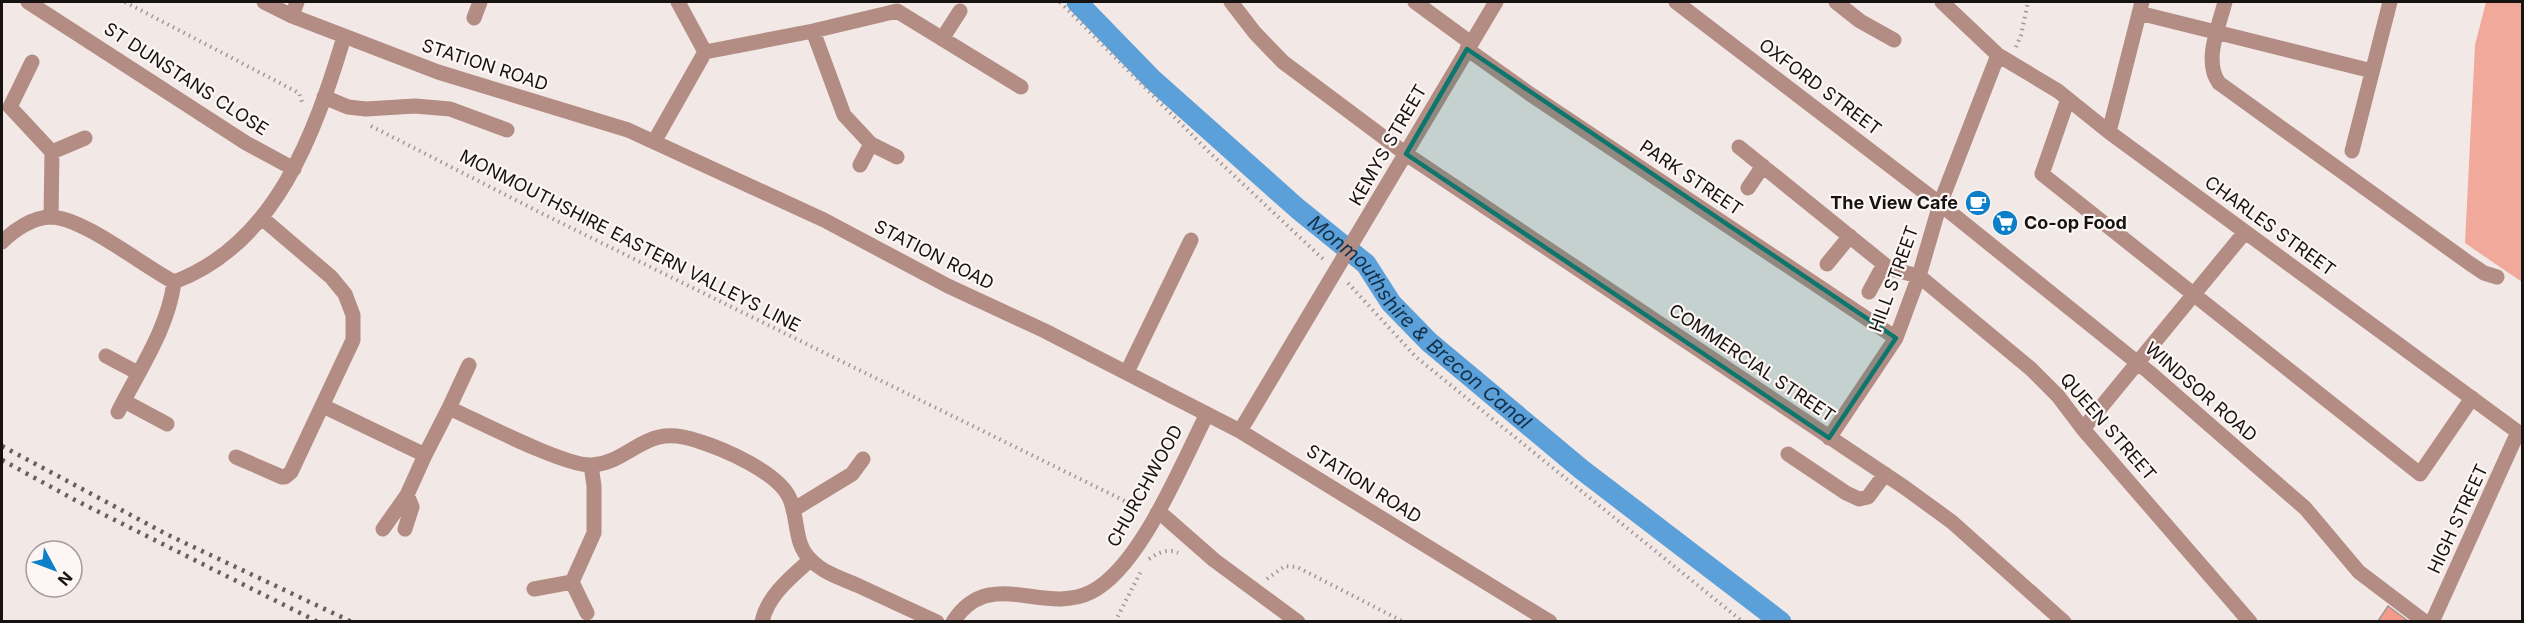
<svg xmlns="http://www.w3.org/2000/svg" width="2524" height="623" viewBox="0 0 2524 623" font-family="Inter,sans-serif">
	<rect width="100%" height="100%" fill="#f2e8e6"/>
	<path fill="#f0a99b" d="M2486,2H2522V282L2465,243L2475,45Z"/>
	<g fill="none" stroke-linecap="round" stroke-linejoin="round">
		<path stroke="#5ca0da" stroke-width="21" id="s1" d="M1077,2L1152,79L1298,209L1366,264L1391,303L1429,342L1581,469L1781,622"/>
	</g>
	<path fill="#f39a8a" stroke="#9f9694" stroke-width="1.5" d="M2388,606L2408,621H2378Z"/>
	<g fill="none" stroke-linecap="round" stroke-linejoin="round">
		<path stroke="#a09897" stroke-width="4" stroke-dasharray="1.5 4.5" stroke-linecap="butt" d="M125,2L299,93L303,105
			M1060,2L1211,154L1323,259
			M2016,47L2021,35L2028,2
			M371,126L547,216L1137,507L1126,530
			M1348,283L1416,357L1743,622
			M1149,559C1158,553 1168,548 1178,553
			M1267,579L1285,566L1297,567L1404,622
			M1115,622L1141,571"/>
		<path stroke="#b38c84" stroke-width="15" d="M28,2L246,143L294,169
			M264,2L292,16L438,72L628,130L824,220L948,286L1045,331L1240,431L1550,622
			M1231,2L1255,33L1283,62L1406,154L1904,487L1952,522L2064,622
			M1415,2L1471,43
			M1676,2L1940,204L2149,372L2305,508L2359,572L2425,622
			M1836,2L1860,21L1894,40
			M1942,2L1998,55L2058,91L2109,132L2522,435
			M2225,2C2219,26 2203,61 2219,83L2469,263L2484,273L2497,277
			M2139,13L2372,71
			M292,16L297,2
			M474,18L480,2
			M813,31L844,115L871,144L897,157
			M942,39L960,11
			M1467,49L1530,94L1896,338
			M705,52L813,31L897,11L1021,87
			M32,62L10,107L52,152L51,217
			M324,97L348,107L366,109L415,106L450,109L507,130
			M2068,99L2042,174L2420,474L2472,398
			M2109,132L2142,2
			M654,142L705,52L678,2
			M1739,147L1890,269L1919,276L2031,369L2058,396L2083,429L2250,622
			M2352,151L2390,2
			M52,152L85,138
			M860,165L871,144
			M1748,188L1763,166
			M2,242C14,230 33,217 51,217C84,218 143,266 174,282C276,244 315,133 344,37
			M1827,264L1850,236
			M1869,292L1884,264
			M106,356L138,373
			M1127,372L1191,240
			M124,401L167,424
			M323,406L425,455L449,408C478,421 566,467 592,465C635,461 643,422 698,441C724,449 777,472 789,497C799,517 793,544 811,560C823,573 843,579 859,586C885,598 911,610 937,622
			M449,408L469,365
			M118,412C139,370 168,329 174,282
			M2083,429L2245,232
			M1240,431L1496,2
			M1829,438L1896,338L1919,276L1940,204L1998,55
			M1788,454L1846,493L1859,499L1868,497L1885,474
			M236,457L282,477H285L291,472L353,340V315L345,294L331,277L262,218
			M793,510L852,474L863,459
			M1157,513L1165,517L1214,560L1298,622
			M383,529L407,495L425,455
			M405,529L412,507L407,495
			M572,582L594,533V486L591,465
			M534,589L572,582L587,613
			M762,622C767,596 791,577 810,560
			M953,622C989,565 1043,616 1091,592C1140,568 1182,463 1207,414
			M2432,622L2518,432"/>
		<path stroke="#66605f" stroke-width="4.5" stroke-dasharray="3 6" stroke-linecap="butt" d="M2,446L166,534L352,622
			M2,460L75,500L318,622"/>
	</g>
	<path fill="#0f766e" fill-opacity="0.2" stroke="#0f766e" stroke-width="4.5" stroke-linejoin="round" d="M1467,49L1896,338L1829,438L1406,154Z"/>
	<defs>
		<g id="cafe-disc" transform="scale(1.35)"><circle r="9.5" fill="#0c7fc8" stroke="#fef6f4"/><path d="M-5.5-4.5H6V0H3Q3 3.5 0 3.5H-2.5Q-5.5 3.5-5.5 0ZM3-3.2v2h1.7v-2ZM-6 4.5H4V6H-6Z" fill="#fff"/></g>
		<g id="supermarket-disc" transform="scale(1.35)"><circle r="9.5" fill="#0c7fc8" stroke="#fef6f4"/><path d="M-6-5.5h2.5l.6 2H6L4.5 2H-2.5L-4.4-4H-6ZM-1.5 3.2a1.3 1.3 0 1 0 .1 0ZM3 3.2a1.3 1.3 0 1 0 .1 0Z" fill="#fff"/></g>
	</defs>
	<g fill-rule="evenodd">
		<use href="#cafe-disc" x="1978" y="203"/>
		<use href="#supermarket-disc" x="2005" y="223"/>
	</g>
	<g text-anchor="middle" stroke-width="4.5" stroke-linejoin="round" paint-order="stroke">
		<g font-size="18" fill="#161312" stroke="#fef6f4">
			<text transform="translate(485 65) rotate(18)" y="6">STATION ROAD</text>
			<text transform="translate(186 79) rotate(33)" y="6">ST DUNSTANS CLOSE</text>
			<text transform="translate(1820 87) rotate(37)" y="6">OXFORD STREET</text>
			<text transform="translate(1388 145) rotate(-60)" y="6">KEMYS STREET</text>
			<text transform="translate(1691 178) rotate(34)" y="6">PARK STREET</text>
			<text transform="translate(2270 226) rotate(36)" y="6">CHARLES STREET</text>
			<text transform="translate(630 241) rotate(27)" y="6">MONMOUTHSHIRE EASTERN VALLEYS LINE</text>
			<text transform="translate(934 255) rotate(27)" y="6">STATION ROAD</text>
			<text transform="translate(1894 279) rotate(-70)" y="6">HILL STREET</text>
			<text transform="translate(1752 363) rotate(34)" y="6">COMMERCIAL STREET</text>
			<text transform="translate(2201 392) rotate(41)" y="6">WINDSOR ROAD</text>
			<text transform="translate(2108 427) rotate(49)" y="6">QUEEN STREET</text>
			<text transform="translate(1364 484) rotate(32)" y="6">STATION ROAD</text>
			<text transform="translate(1145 486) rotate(-61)" y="6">CHURCHWOOD</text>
			<text transform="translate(2458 519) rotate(-65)" y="6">HIGH STREET</text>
		</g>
		<g font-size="18" font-weight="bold" fill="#161312" stroke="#fef6f4" text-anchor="end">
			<text x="1958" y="209">The View Cafe</text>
			<text x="2024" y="229" text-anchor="start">Co-op Food</text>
		</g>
		<g font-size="20" font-style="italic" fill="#133149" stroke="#fef6f4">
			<text dy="7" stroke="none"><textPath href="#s1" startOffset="470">Monmouthshire &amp; Brecon Canal</textPath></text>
		</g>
	</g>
	<rect width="2524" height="623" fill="none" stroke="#161312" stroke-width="6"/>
	<g transform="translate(54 569) rotate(131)"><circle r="28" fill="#fef6f4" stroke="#a19b9a" stroke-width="1.5"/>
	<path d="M0-4.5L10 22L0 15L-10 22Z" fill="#0c7fc8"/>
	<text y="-9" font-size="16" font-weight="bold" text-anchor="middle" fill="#161312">N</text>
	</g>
</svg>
